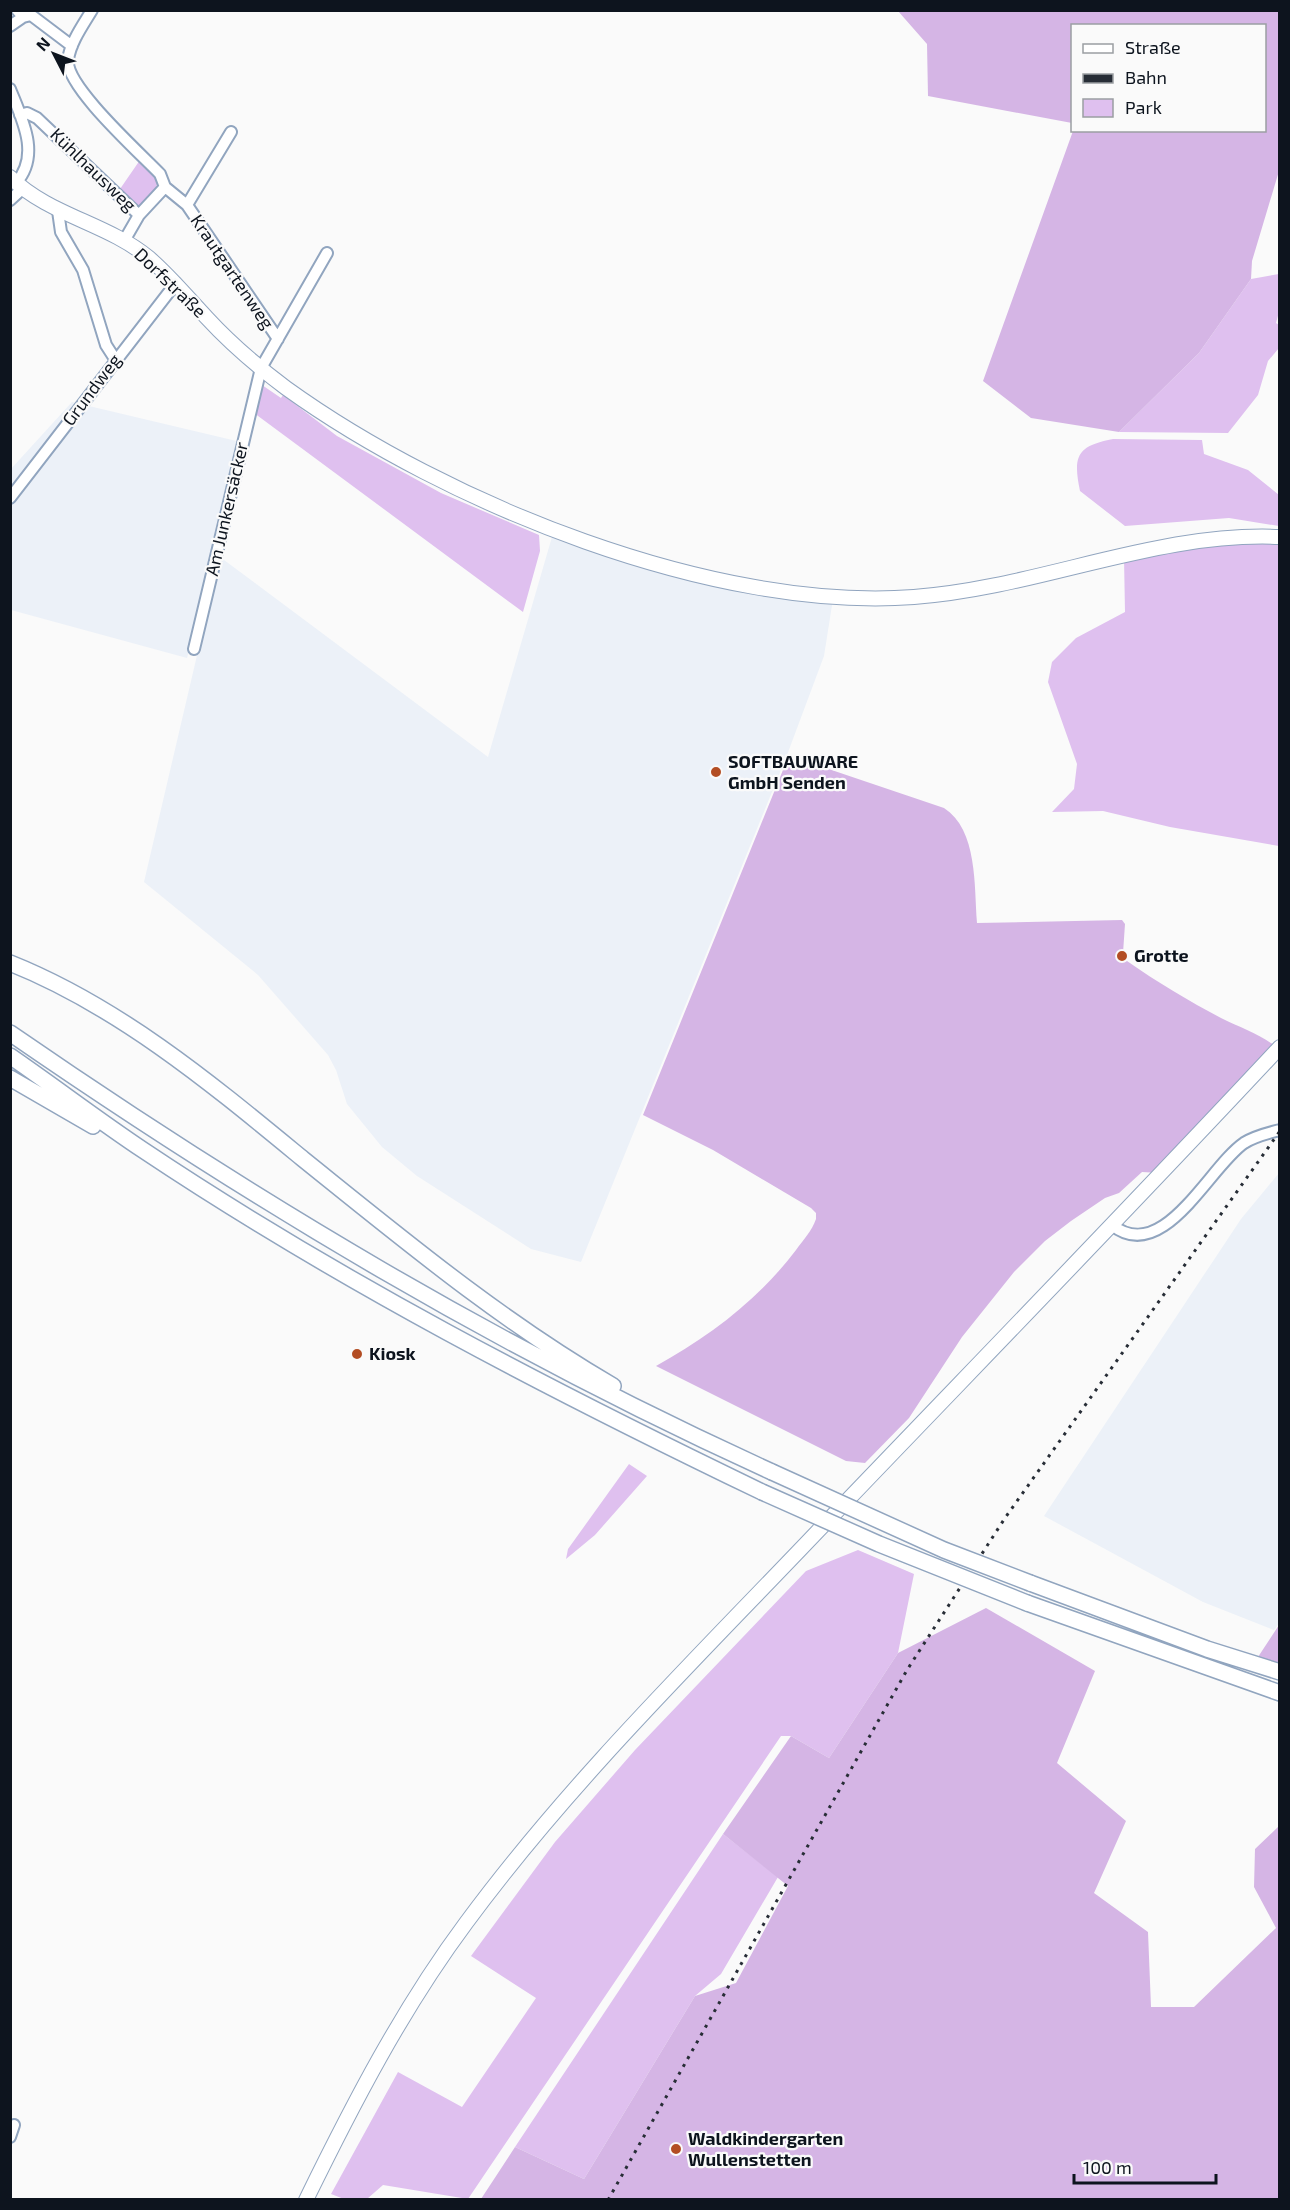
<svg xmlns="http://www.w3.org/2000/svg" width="1290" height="2210" viewBox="0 0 1290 2210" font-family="'Exo 2',sans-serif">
	<rect width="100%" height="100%" fill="#fafafa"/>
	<path fill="#ecf1f8" d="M72,402L245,443L187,658L11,610L10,470Z
		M554,530L638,560L833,599L824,656L787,755L581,1262L531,1249L417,1176L382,1147L347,1104L336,1070L328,1055L258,975L144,882L220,557L488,757Z
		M1279,1173L1280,1622L1274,1630L1203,1602L1044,1516L1241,1219Z"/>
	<path fill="#dfc0ef" d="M140,160L155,173L158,181L156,188L137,208L120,189Z
		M1279,274V312L1276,323L1279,325V348L1268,361L1258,395L1228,433L1119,432L1199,353L1251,279Z
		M262,385L281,398L283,395L337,436L441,493L539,535L540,551L523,612L254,413Z
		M1113,439L1202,440L1204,454L1248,470L1279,495V526L1229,518L1125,526L1080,491C1073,457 1076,446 1113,439Z
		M1279,538V846L1170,827L1103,811L1052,812L1074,789L1077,764L1048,682L1052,662L1076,638L1125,612L1124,558L1212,540Z
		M629,1464L647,1476L595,1535L566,1559L568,1549Z
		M858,1550L914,1574L898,1653L829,1758L791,1736H781L468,2199L383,2185L367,2199H344L331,2194L398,2072L462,2107L536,1998L471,1956L555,1842L635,1750L806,1571Z
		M723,1834L778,1877L721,1974L695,1996L584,2179L515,2147Z"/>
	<path fill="#d5b5e5" d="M898,11H1279V171L1252,261L1251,279L1199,353L1119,432L1031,418L983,381L1073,131L1264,130V26H1072V123L928,96L927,44Z
		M799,759L944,808C978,830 974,886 977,923L1122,920L1125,924L1123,953L1127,961C1157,982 1189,1001 1221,1018C1241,1028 1260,1034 1278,1048L1160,1173L1142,1172L1119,1193L1105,1198L1071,1221L1045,1241L1014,1272L962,1337L909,1418L865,1463L846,1461L656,1366C710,1336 759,1299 796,1250C803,1240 812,1231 816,1219V1213L811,1208L713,1150L643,1115L785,765Z
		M986,1608L1095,1671L1057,1763L1126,1821L1094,1893L1148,1932L1151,2007H1194L1276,1928L1254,1887L1255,1849L1279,1826V2199H481L515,2147L584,2179L695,1996L736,1983L788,1886L723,1834L791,1736L829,1758L898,1653Z
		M1279,1625V1663L1258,1657Z"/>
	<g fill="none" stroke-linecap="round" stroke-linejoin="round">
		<g stroke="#91a5bf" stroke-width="14">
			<path id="minor" d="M17,10L23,17L31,15L72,46
				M92,10C83,25 70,43 68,60C65,86 141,154 160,174L165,187L187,205L278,339
				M10,26L23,17
				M10,89C22,119 41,155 16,183
				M20,115L27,113L37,118L139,215L124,241
				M10,200L22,189
				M187,205L231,132
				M58,211L61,232L83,270L106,345L115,359
				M139,215L165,187
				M10,498L176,283
				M194,649L261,368L327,253
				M1112,1225C1163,1266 1209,1167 1244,1143C1255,1136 1268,1133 1280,1130
				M10,2137L14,2125"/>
		</g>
		<g stroke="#91a5bf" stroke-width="16">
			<path id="major" d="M10,177C50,216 107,223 149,258C170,276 188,298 207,318C231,344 258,367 286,388C447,504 714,612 914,597C1038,588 1157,531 1280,537
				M306,2200C353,2104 402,2009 466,1923C570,1782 696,1659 817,1532C971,1371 1127,1211 1280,1047"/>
		</g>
		<g stroke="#91a5bf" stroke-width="18">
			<path id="highway" d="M10,963C120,1007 213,1085 303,1159C405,1241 500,1320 613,1386
				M10,1033C255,1202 501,1349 772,1472
				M10,1056C55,1087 98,1120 143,1150C339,1281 550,1390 762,1492
				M10,1078L93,1126
				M1030,1583L1207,1649L1280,1672
				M1027,1603L1280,1693"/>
		</g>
		<use href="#minor" stroke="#fff" stroke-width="10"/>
		<use href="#major" stroke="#fff" stroke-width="14"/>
		<use href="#highway" stroke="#fff" stroke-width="15"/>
		<path stroke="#272d36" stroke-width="3" stroke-dasharray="3 6" stroke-linecap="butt" d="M608,2200L907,1670L1005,1518L1280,1131"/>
		<g stroke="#91a5bf" stroke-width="18" stroke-linecap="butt">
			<path id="highway-bridge" d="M772,1472L944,1550L1030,1583
				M762,1492L879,1544L1027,1603"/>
		</g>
		<use href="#highway-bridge" stroke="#fff" stroke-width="15"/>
	</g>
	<g fill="#b34d23" stroke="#fafafa" stroke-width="2">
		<circle cx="716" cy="772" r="6"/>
		<circle cx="1122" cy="956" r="6"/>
		<circle cx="357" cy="1354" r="6"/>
		<circle cx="676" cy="2149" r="6"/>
	</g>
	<g text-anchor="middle" stroke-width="4.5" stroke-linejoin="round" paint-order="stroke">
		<g font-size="18" fill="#0d141e" stroke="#fafafa">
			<text transform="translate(93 170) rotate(44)" y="6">Kühlhausweg</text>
			<text transform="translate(232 272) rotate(56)" y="6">Krautgartenweg</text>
			<text transform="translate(170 283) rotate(44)" y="6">Dorfstraße</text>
			<text transform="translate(92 390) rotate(-53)" y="6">Grundweg</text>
			<text transform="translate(227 509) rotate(-77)" y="6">Am Junkersäcker</text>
		</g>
		<g font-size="18" font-weight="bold" fill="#0d141e" stroke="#fafafa" text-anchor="start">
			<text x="728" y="768">SOFTBAUWARE<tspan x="728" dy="21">GmbH Senden</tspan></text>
			<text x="1134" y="962">Grotte</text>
			<text x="369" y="1360">Kiosk</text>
			<text x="688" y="2145">Waldkindergarten<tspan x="688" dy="21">Wullenstetten</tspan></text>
		</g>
	</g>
	<rect width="1290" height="2210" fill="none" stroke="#0d141e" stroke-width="24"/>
	<rect x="1071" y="24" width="195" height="108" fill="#fafafa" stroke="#9b9ea2" stroke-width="1.5"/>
	<rect x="1083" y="44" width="30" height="9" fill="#ffffff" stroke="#9b9ea2" stroke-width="1.5"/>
	<text x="1125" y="54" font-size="18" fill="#0d141e">Straße</text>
	<rect x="1083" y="74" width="30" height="9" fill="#272d36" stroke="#9b9ea2" stroke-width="1.5"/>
	<text x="1125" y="84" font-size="18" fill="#0d141e">Bahn</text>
	<rect x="1083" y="99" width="30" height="18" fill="#dfc0ef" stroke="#9b9ea2" stroke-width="1.5"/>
	<text x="1125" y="114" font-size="18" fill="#0d141e">Park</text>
	<g transform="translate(54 54) rotate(312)" stroke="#fafafa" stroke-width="4.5" paint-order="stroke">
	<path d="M0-4.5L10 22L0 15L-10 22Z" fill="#0d141e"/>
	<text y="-9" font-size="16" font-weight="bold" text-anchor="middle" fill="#0d141e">N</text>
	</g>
	<path d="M1074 2174v9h142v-9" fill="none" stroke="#0d141e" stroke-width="3"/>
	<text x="1083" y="2174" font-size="18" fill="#0d141e" stroke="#fafafa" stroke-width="4.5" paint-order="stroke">100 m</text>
</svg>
